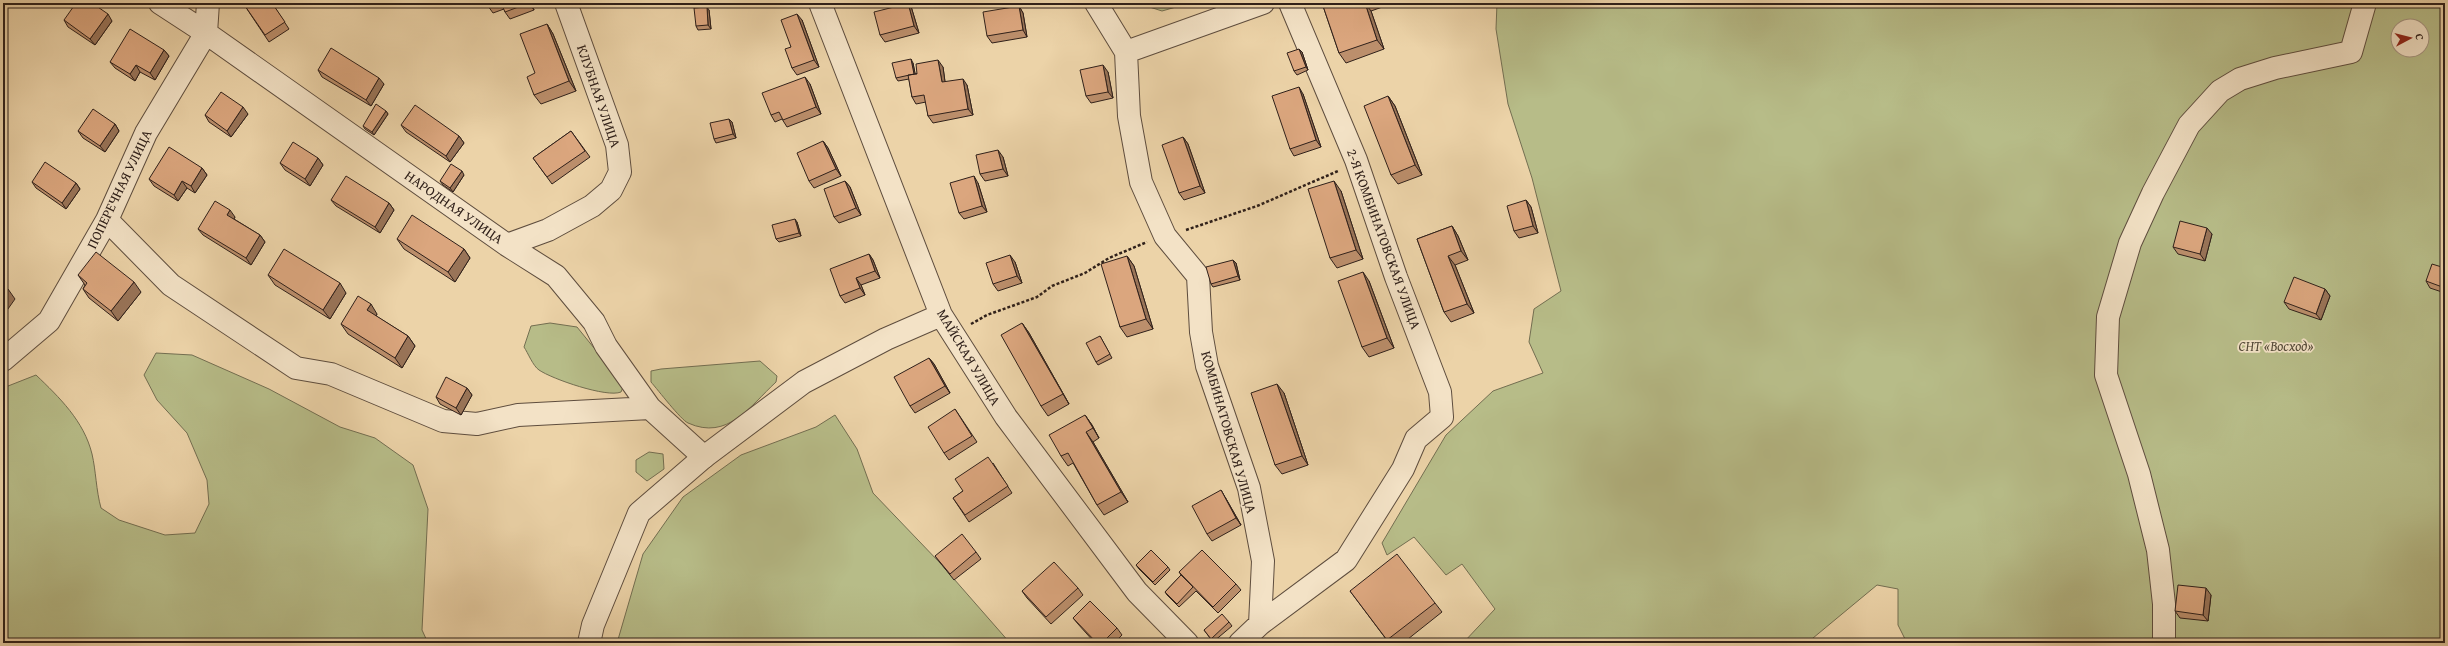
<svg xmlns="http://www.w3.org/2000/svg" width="2448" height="646" viewBox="0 0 2448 646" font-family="'Gentium Book Plus',serif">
	<rect width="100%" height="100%" fill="#ecd3a8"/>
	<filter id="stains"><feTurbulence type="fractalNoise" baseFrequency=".005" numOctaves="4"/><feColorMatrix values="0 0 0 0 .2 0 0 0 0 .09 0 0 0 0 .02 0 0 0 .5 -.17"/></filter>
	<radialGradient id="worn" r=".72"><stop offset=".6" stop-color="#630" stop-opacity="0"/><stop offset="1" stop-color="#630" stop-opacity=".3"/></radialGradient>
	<path fill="#b7bc88" stroke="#736e51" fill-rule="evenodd" d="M1137,3H1190L1162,11Z
		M1497,3H2445V643H1907L1898,625V589L1877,585L1807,643H1463L1495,609L1462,564L1446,575L1414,537L1387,555L1382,543L1446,435L1493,391L1543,373L1529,342L1534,309L1561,291L1532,178L1508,104L1496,29ZM2398,26H2422V50H2398Z
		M550,323L577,327L624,385L621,392C607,398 552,379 539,370C533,366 528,353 524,347L531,326Z
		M156,353L192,355L269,389L340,427L375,438L413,465L428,509L422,630L428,643H3V388L36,375C59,397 84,421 92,454C96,471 96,490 101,508L119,520L165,535L195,533L209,504L207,480L187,433L157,400L144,375Z
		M760,361L777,376L776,382C750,406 728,441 688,423C681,420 658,390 651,382V371L661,369Z
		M835,415L857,449L873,493L940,563L1010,643H617L643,554L683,497L741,455L816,427Z
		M649,452L663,454L664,469L647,481L636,472V460Z"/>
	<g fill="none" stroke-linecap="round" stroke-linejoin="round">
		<g stroke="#5e4d3e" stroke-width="24">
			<path id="minor" d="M160,3L206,33L507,245L556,276L594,322L606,346L650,408L704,457
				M1096,3L1126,52L1129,116L1141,182L1165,236L1198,276L1201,332L1207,366L1249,488L1263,561L1260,624
				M1126,52L1263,3
				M107,220L171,285L296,368L331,374L443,421L477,424L518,415L650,408
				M507,245L548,230L592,206L611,190L620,172L617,145L566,3
				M3,360L49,321L107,220L146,133L206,33L208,3
				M1240,643L1260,624L1346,560L1403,469L1416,439L1442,417L1440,392L1396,277L1356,160L1290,3
				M2164,643V604L2158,550L2139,474L2106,375L2108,317L2130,243L2153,193L2189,125L2220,91L2240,79L2275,68L2351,52L2365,3"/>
		</g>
		<g stroke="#5e4d3e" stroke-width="24">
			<path id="tertiary" d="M820,3L941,315L1006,417L1137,592L1187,643
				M589,643L593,625L639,513L704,457L804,382L886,339L941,315"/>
		</g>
		<path stroke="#2f201a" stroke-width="2.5" stroke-dasharray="3 2" stroke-linecap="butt" d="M1186,230L1257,206L1338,171
			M971,324L987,315L1037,297L1052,286L1085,273L1109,258L1147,242"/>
		<use href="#minor" stroke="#f3e2c6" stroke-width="22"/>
		<use href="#tertiary" stroke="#f3e2c6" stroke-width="22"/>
	</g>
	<path fill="#bc8f6c" stroke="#2f201a" d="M243,3H272L289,29L269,42Z
		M487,3H531L534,10L510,19L505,12L504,9L493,13L488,6Z
		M893,3H910L919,33L885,42L880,35L894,7Z
		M1322,3H1387L1388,5L1371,11L1384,49L1346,63L1339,53Z
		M1019,6L1023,13L1027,37L992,43L987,36Z
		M709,10L711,29L698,30L696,26Z
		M64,20L112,21L95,45L68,27Z
		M802,20L819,67L797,75L792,68L791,47Z
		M547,24L553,34L576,91L541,104L534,95Z
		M164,50L169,56L155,80L140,72L135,81L115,68L110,62Z
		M1302,52L1308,70L1297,75L1294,71Z
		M913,63L915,74L943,67L945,82L967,85L973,115L933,123L928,116L926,102L916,104L912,97L909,79L898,81L896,78Z
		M318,70L384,84L371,106L322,77Z
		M1108,72L1113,98L1091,103L1086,96Z
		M810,84L821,114L787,127L782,119L775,122L771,115Z
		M1303,94L1321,147L1294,156L1290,149Z
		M1388,96L1395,106L1422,175L1398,184L1391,175Z
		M386,111L388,114L374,135L365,129L363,126Z
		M248,114L231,137L209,122L205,115Z
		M729,119L732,122L736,138L716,143L714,139Z
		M115,124L119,131L105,152L83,138L78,131Z
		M401,125L459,136L464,143L450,162L406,132Z
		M571,131L590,157L552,184L533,158Z
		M1183,137L1188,144L1205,193L1184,200L1179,193Z
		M823,141L828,148L841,176L814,188L809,181Z
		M1003,157L1008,176L985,181L980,174Z
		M318,158L323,165L310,186L285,170L280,163Z
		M202,168L207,175L195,193L187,188L178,201L154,186L149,179Z
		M464,175L453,192L443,185L440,181Z
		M845,181L850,187L861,215L839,223L834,217Z
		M32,182L76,183L80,189L66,209L36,188Z
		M978,183L987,212L964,219L959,213Z
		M1341,191L1363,259L1337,268L1330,258Z
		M331,200L389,203L394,210L380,233L336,206Z
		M1526,200L1531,207L1538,233L1519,238L1514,231Z
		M235,217L234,219L260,235L265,242L251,265L203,235L198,229Z
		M797,222L801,236L779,242L776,239Z
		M1452,226L1458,236L1468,260L1455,265L1474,313L1451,322L1444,312L1417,239Z
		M2212,234L2205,261L2178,254L2173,247Z
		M397,239L464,249L470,258L455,282L404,249Z
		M869,254L873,260L880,278L861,285L865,295L845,303L840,296Z
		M1127,256L1134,266L1153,329L1127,337L1120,327Z
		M1015,262L1022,283L998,291L993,284Z
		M1236,263L1240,280L1213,287L1211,284Z
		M2445,268V293L2430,288L2426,281Z
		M78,275L141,292L118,321L89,298L83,289L85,285Z
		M268,275L346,293L330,319L275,285Z
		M1369,281L1394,348L1369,357L1362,347Z
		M2325,289L2330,296L2321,320L2289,309L2284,302Z
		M377,314L376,316L408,336L415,346L402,368L348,334L341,324Z
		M1022,323L1029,333L1069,404L1048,416L1041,406Z
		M1100,336L1112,358L1098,365L1096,362Z
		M929,358L934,364L950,393L915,413L910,406Z
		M467,388L472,395L461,415L440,404L436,397Z
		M1284,393L1308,465L1282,474L1275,465Z
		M955,409L977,442L949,460L944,453Z
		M1085,415L1092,425L1099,438L1093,442L1128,502L1104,515L1097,505L1073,463L1068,466L1061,456Z
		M993,463L1012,493L969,522L953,498L963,491Z
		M1225,497L1241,525L1212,541L1207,534Z
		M976,552L981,559L954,580L935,556Z
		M1136,565L1168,567L1170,570L1155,585L1139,569Z
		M1179,572L1236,584L1241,590L1218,613L1196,591L1179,607L1167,595L1165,592L1181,575Z
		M1078,588L1083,595L1051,624L1027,598L1022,591Z
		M1350,591L1435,603L1442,612L1403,643H1389Z
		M2211,595L2208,621L2180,618L2175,611Z
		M1073,618L1117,628L1122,635L1114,643H1095L1078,624Z
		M1229,622L1232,626L1213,642L1204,630Z"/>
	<path fill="#997458" stroke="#2f201a" d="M529,3H531L534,10Z
		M908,3H910L919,33L914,26Z
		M1365,3L1371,11L1384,49L1377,40Z
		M1019,6L1023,13L1027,37L1023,30Z
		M707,7L709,10L711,29L708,25Z
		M108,14L112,21L95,45L90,39Z
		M797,14L802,20L819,67L814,60Z
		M547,24L553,34L576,91L569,81Z
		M1299,49L1302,52L1308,70L1306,67Z
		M164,50L169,56L155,80L150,73Z
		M911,59L913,63L916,78L914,74Z
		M938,60L943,67L946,89L942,82Z
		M136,65L140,72L135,81L130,74Z
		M1103,65L1108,72L1113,98L1108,92Z
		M805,77L810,84L821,114L816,107Z
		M379,78L384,84L371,106L366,100Z
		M963,79L967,85L973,115L968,109Z
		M1299,87L1303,94L1321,147L1316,140Z
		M1388,96L1395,106L1422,175L1415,165Z
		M243,107L248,114L231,137L227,131Z
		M386,111L388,114L374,135L372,132Z
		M729,119L732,122L736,138L733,134Z
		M115,124L119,131L105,152L100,146Z
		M459,136L464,143L450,162L446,156Z
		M1183,137L1188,144L1205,193L1200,186Z
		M823,141L828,148L841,176L836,169Z
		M998,150L1003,157L1008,176L1003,169Z
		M318,158L323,165L310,186L305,179Z
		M202,168L207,175L195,193L191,186Z
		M462,171L464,175L453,192L450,188Z
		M974,176L978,183L987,212L982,206Z
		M182,181L187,188L178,201L174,195Z
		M845,181L850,187L861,215L856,208Z
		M1334,181L1341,191L1363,259L1356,250Z
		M76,183L80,189L66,209L62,203Z
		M1526,200L1531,207L1538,233L1533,226Z
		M389,203L394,210L380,233L375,227Z
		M230,210L235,217L232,222L227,215Z
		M795,219L797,222L801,236L799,233Z
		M1452,226L1458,236L1468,260L1461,251Z
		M2207,228L2212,234L2205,261L2200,254Z
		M260,235L265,242L251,265L246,258Z
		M464,249L470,258L455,282L448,272Z
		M869,254L873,260L880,278L875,271Z
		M1010,255L1015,262L1022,283L1017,276Z
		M1127,256L1134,266L1153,329L1146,319Z
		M1448,256L1455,265L1474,313L1467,304Z
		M1233,260L1236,263L1240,280L1238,276Z
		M1363,272L1369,281L1394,348L1387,338Z
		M856,278L861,285L865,295L860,288Z
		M134,282L141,292L118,321L111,311Z
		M340,283L346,293L330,319L323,310Z
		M8,289L15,299L3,316V297Z
		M2325,289L2330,296L2321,320L2316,314Z
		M371,304L377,314L374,320L367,310Z
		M1022,323L1029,333L1069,404L1063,394Z
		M408,336L415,346L402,368L395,358Z
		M929,358L934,364L950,393L945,386Z
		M1277,384L1284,393L1308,465L1302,456Z
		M467,388L472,395L461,415L456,408Z
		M1085,415L1092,425L1099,438L1093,428Z
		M1086,432L1093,442L1128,502L1121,492Z
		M1221,490L1241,525L1236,518Z
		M2206,588L2211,595L2208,621L2203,615Z"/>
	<path fill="#dba67e" stroke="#2f201a" d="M76,3H92L108,14L90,39L64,20Z
		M243,3H272L285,22L265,35Z
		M487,3H496L488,6Z
		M501,3H529L505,12Z
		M893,3H908L914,26L880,35L874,12L894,7Z
		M1322,3H1365L1377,40L1339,53Z
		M1019,6L1023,30L987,36L983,12Z
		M707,7L708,25L696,26L694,8Z
		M797,14L814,60L792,68L785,49L791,47L781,20Z
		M547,24L569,81L534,95L527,77L535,73L520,34Z
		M130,29L164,50L150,73L136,65L130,74L110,62Z
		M331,48L379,78L366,100L318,70Z
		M1299,49L1306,67L1294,71L1287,53Z
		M911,59L914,74L896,78L892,63Z
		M938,60L942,82L963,79L968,109L928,116L924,95L912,97L908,75L917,74L916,64Z
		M1103,65L1108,92L1086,96L1080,70Z
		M805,77L816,107L783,120L779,112L771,115L762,93Z
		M1299,87L1316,140L1290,149L1272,96Z
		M221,92L243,107L227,131L205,115Z
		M1388,96L1415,165L1391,175L1364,106Z
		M376,104L386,111L372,132L363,126Z
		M415,105L459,136L446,156L401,125Z
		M93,109L115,124L100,146L78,131Z
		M729,119L733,134L714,139L710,123Z
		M571,131L585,151L547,177L533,158Z
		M1183,137L1200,186L1179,193L1162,145Z
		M823,141L836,169L809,181L797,153Z
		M293,142L318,158L305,179L280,163Z
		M169,147L202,168L191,186L182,181L174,195L149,179Z
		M998,150L1003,169L980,174L976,155Z
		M45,162L76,183L62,203L32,182Z
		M451,164L462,171L450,188L440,181Z
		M346,176L389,203L375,227L331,200Z
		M974,176L982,206L959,213L950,183Z
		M845,181L856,208L834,217L824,189Z
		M1334,181L1356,250L1330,258L1308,189Z
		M1526,200L1533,226L1514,231L1507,206Z
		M215,201L230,210L227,215L260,235L246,258L198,229Z
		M412,215L464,249L448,272L397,239Z
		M795,219L799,233L776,239L772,225Z
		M2180,221L2207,228L2200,254L2173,247Z
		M1452,226L1461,251L1448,256L1467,304L1444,312L1417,239Z
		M284,249L340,283L323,310L268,275Z
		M96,252L134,282L111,311L83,289L87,283L78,275Z
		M869,254L875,271L856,278L860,288L840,296L830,269Z
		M1010,255L1017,276L993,284L986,263Z
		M1127,256L1146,319L1120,327L1101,264Z
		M1233,260L1238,276L1211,284L1206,267Z
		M2432,264L2445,268V288L2426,281Z
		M1363,272L1387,338L1362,347L1338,281Z
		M2294,277L2325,289L2316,314L2284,302Z
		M3,285L8,289L3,297Z
		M358,296L371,304L367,310L408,336L395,358L341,324Z
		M1022,323L1063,394L1041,406L1001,335Z
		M1100,336L1110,354L1096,362L1086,343Z
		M929,358L945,386L910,406L894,377Z
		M446,377L467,388L456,408L436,397Z
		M1277,384L1302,456L1275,465L1251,393Z
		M955,409L972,436L944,453L928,427Z
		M1085,415L1093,428L1086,432L1121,492L1097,505L1068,453L1061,456L1049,435Z
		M988,457L1008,486L965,515L953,498L963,491L955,479Z
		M1221,490L1236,518L1207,534L1192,506Z
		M962,534L976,552L950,574L935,556Z
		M1151,550L1168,567L1153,582L1136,565Z
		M1202,550L1236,584L1213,607L1179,572Z
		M1397,554L1435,603L1387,640L1350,591Z
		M1054,562L1078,588L1046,617L1022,591Z
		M1181,575L1193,587L1177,604L1165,592Z
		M2178,585L2206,588L2203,615L2175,611Z
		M1090,601L1117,628L1102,643H1097L1073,618Z
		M1222,614L1229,622L1211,639L1204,630Z"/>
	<g text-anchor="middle" stroke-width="3.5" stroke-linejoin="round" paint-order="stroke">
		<g font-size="14" fill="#2f201a" stroke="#f3e2c6">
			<text transform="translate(599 96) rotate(71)" y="5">КЛУБНАЯ УЛИЦА</text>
			<text transform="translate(119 189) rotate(-64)" y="5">ПОПЕРЕЧНАЯ УЛИЦА</text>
			<text transform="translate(454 207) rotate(35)" y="5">НАРОДНАЯ УЛИЦА</text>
			<text transform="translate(1384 239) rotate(70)" y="5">2-Я КОМБИНАТОВСКАЯ УЛИЦА</text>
			<text transform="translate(969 357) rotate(59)" y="5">МАЙСКАЯ УЛИЦА</text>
			<text transform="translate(1229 432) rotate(74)" y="5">КОМБИНАТОВСКАЯ УЛИЦА</text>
		</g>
		<g font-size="14" font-style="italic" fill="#514736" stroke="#f3e2c6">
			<text x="2276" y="351">СНТ «Восход»</text>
		</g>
	</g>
	<rect width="2448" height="646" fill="none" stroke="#ecd3a8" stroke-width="16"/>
	<rect x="4" y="4" width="2440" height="638" fill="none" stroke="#2f201a" stroke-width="2"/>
	<rect x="8" y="8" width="2432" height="630" fill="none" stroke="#2f201a"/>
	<g transform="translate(2410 38) rotate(83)"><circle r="19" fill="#f3e2c6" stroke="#a59481"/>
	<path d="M0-3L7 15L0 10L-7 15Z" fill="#8f2418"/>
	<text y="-6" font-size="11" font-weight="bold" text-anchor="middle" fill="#2f201a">С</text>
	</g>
	<rect width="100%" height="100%" filter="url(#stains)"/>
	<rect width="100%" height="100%" fill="url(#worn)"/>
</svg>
